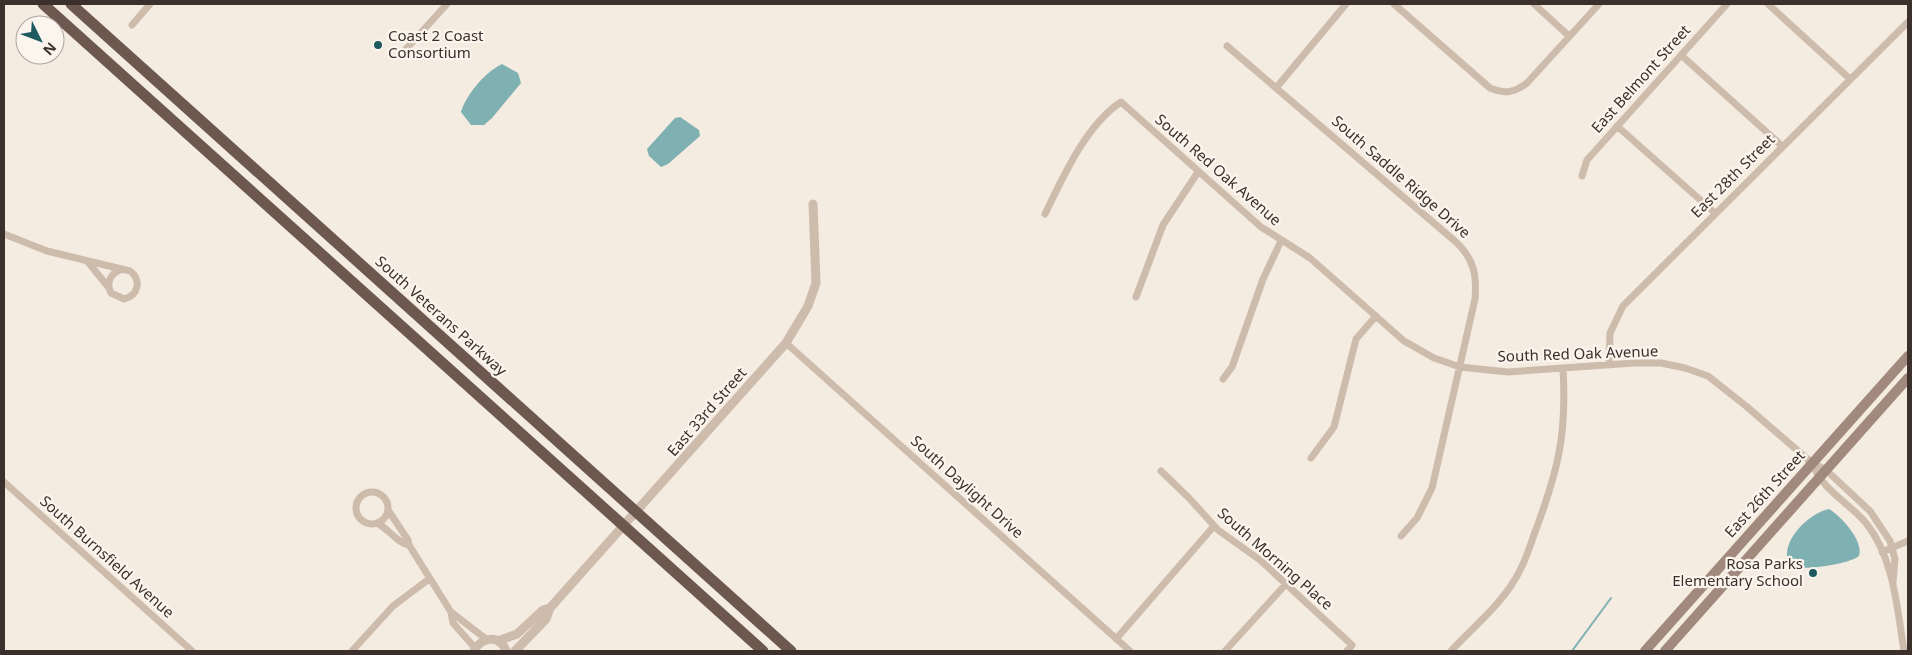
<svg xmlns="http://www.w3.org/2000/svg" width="1912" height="655" viewBox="0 0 1912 655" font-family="'Noto Sans',sans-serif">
	<rect width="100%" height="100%" fill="#f4ebe1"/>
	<path fill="#7fb0b2" d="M502,64L518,73L521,83L492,118L484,125H471L461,112C466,95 485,72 502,64Z
		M680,117L699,130L700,136L668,164L661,167L649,156L647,149L675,118Z
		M1829,509C1841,516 1864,541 1859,556C1849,564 1809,570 1796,567L1787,556C1786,536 1810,513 1829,509Z"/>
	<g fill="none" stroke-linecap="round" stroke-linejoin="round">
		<path stroke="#7fb0b2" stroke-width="2" d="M1572,651L1611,598"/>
		<path stroke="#cdbbac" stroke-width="7" d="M1394,4L1490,88C1505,94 1514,93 1527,83L1599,4
			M1534,4L1569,36
			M1768,4L1850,79
			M132,25L150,4
			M1227,46L1456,242C1474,259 1477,275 1475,299L1432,488L1417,518L1401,536
			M406,49L447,4
			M1681,55L1782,146
			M1276,88L1346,4
			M1617,126L1715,213
			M1582,176L1587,160L1727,4
			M1045,214C1063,177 1086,125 1121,102L1261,227L1310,258L1404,341L1434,358L1460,367L1508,372L1634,363H1661L1685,368L1708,376L1746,406L1812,463L1826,470L1870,511L1890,541L1895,559L1893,582
			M4,234L47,251L130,271C142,280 138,296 124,299L111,293C106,283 110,274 120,270
			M88,262L109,288
			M1136,297L1163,225L1198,172
			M786,343L1130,651
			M1609,365L1610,333L1623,306L1908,22
			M1223,379L1232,367L1263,279L1281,241
			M1311,458L1334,427L1356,339L1376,316
			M1812,463C1823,491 1847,501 1866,523C1894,558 1897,608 1904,651
			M1161,471L1189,498L1218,530L1260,560L1352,645L1347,651
			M4,482L192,651
			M356 508a16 16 0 1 1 32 0a16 16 0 1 1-32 0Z
			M388,510L408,540L409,545L451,612L453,623L475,648
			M377,523C389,529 397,543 409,545
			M1882,552L1908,541
			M451,612L486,639
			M1116,639L1214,526
			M352,651L393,606L429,579
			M1225,651L1286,584
			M1451,651C1471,629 1496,609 1512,584C1523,568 1529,549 1535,532C1558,471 1567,434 1563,369"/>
		<path stroke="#cdbbac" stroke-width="9" d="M498,641L517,634L543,610L550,608
			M474,651C481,637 500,634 506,651
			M515,651L546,619L550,608L786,343L808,306L816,283L813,204"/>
		<path stroke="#a18a7d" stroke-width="10" d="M1645,651L1908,356
			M1665,651L1908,378"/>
		<path stroke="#6c584f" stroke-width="11" d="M43,4L763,651
			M71,4L791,651"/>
	</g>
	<g fill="#1f5a5e" stroke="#fbf5ee" stroke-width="2">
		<circle cx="378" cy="45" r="5"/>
		<circle cx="1813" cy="573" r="5"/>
	</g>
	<g text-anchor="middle" stroke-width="4.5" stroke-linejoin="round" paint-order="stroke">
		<g font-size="15" fill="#3b302b" stroke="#fbf5ee" text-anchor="start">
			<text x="388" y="41">Coast 2 Coast<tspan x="388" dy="17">Consortium</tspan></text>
			<text x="1803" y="569" text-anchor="end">Rosa Parks<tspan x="1803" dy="17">Elementary School</tspan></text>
		</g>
		<g font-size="15" fill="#3b302b" stroke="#fbf5ee">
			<text transform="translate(1641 79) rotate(-48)" y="5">East Belmont Street</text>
			<text transform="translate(1218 170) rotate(41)" y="5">South Red Oak Avenue</text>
			<text transform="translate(1733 176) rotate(-45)" y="5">East 28th Street</text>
			<text transform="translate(1401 177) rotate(41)" y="5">South Saddle Ridge Drive</text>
			<text transform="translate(441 316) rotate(42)" y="5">South Veterans Parkway</text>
			<text transform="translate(1578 354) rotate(-2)" y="5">South Red Oak Avenue</text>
			<text transform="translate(707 412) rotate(-49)" y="5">East 33rd Street</text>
			<text transform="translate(967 487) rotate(42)" y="5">South Daylight Drive</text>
			<text transform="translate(1765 494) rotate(-48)" y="5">East 26th Street</text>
			<text transform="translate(107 557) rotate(42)" y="5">South Burnsfield Avenue</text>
			<text transform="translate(1275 559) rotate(41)" y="5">South Morning Place</text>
		</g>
	</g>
	<rect width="1912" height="655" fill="none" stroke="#3b302b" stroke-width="10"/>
	<g transform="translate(40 40) rotate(132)"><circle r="24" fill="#fbf5ee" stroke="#aea6a0"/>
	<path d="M0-4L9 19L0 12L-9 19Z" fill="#1f5a5e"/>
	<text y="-8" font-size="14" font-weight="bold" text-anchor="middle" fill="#3b302b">N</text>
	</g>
</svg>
